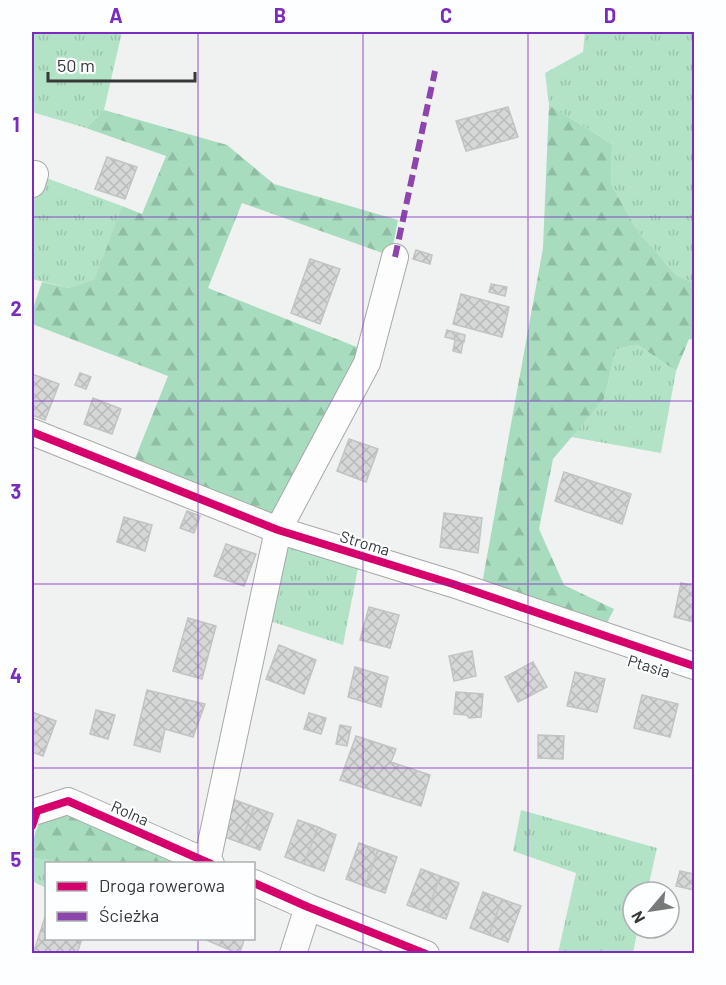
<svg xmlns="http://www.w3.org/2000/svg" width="726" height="985" viewBox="0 0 726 985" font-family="Barlow,sans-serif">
	<defs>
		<pattern id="grass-tufts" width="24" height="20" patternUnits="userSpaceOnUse" patternTransform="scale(1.5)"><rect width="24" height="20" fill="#b3e3c7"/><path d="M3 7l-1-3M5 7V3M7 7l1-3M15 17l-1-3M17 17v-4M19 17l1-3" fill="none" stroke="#9bc4ac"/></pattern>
		<pattern id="forest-firs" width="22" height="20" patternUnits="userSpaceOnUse" patternTransform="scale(1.5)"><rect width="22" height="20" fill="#a7dcbe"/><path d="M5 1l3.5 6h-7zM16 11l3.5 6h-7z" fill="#90bea4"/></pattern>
		<pattern id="building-cross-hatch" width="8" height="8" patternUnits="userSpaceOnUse" patternTransform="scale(1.5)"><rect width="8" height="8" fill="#d6d7d7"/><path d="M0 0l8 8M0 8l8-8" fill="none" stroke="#b8b9b9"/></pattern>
	</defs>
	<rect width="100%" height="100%" fill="#f0f1f1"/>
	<path fill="url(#grass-tufts)" d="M32,32H122L104,110L86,128L32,112Z
		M585,32H694V283L676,275L637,230L611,184L612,144L549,105L545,73L583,52Z
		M41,176L122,206L96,279L69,288L32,279V197Z
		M638,345L676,371L661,453L571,437L604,399L616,349Z
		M280,543L358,568L343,645L264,619Z
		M521,810L657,848L647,892H633V928H638L633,953H558L576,873L513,851Z
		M32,858L79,863L46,864V888L32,881Z"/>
	<path fill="url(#forest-firs)" d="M549,105L612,144L611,184L637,230L676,275L694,283V340L689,339L676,371L638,345L616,349L604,399L553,459L539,529L564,585L614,609L605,627L482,584L543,248Z
		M104,110L227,145L274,184L398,220L391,256L242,203L208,288L362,349L283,505L264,519L132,466L168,376L32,324V311L42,282L69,288L95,279L122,206L142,214L166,156L86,128Z
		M70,812L182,863L79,864L32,858V845L38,823Z"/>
	<path fill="url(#building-cross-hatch)" stroke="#c2c3c3" stroke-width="1.5" d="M508,107L518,137L466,151L456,121Z
		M107,157L137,167L125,199L95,189Z
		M416,250L432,255L430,264L413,259Z
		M310,259L340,269L320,324L291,313Z
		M491,284L507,287L505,296L489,292Z
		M461,294L509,307L502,337L453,324Z
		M447,330L465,335L464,342L445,337Z
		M455,340L463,342L461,353L453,351Z
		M80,373L91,377L86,389L75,385Z
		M32,374L59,384L45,420L32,415Z
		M93,398L121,409L112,434L84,424Z
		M349,439L378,449L366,482L337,471Z
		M564,472L631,494L622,524L555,501Z
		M187,511L200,516L194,533L180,528Z
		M444,513L482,518L478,553L440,547Z
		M124,517L152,525L145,551L117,542Z
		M226,544L256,554L244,586L214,576Z
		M681,583L694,586V622L674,617Z
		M369,607L399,615L390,648L360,640Z
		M188,618L216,626L202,679L173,671Z
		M279,645L316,660L304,694L266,679Z
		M472,651L476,676L454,681L449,656Z
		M533,662L547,687L518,702L505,677Z
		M355,667L388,677L381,707L348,697Z
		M575,672L605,679L597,712L567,706Z
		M147,690L205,704L193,737L165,729L160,752L134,745Z
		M456,692L483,694L481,717L469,718L467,715L454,714Z
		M642,695L678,704L670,737L634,728Z
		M96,710L115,715L108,739L90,734Z
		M32,712L56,721L43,756L32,752Z
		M309,713L326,718L321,734L304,729Z
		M340,725L351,727L347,746L336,744Z
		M538,735L564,736L563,759L538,758Z
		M356,736L396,749L391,762L430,775L421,806L340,780Z
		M235,800L254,807L241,843L222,836Z
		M254,807L273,814L260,850L241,843Z
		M298,820L318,827L304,864L285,857Z
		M318,827L336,835L324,871L304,864Z
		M359,843L378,850L365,886L346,879Z
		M378,850L397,857L385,893L365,886Z
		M421,869L440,876L427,912L407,905Z
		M680,871L694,874V890L676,886Z
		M440,876L459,883L446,919L427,912Z
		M483,892L502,899L489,935L470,928Z
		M502,899L521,906L508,942L489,935Z
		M46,914V938H82L77,954H33Z
		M202,938H245L239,954Z"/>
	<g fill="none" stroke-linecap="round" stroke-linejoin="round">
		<g stroke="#a7a8a8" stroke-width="28">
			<path id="minor" d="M32,184L35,174
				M32,432L278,530L453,584L694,666
				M37,811L68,801L211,864
				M207,862L278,530L367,363L395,257
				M254,883L308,907L426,954
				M293,954L308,907"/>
		</g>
		<use href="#minor" stroke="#fdfdfd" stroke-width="26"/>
		<path stroke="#8e44ad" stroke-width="6" stroke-dasharray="12 6" stroke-linecap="butt" d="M395,257L435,71"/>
		<g stroke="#fcfeff" stroke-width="11">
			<path id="cycleway" d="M32,432L278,530L453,584L694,666
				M32,826L37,811L68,801L211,864
				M254,883L308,907L426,954"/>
		</g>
		<use href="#cycleway" stroke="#d6006c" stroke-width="8"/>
	</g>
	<path fill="none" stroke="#7b2cbf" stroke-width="1.5" stroke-opacity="0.55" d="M198,32V864M363,32V954M528,32V954M32,217H694M32,401H694M32,584H694M32,768H694M198,938V954"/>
	<g text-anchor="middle" stroke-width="4.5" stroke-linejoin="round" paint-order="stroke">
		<g font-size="16" fill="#373839" stroke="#fcfeff">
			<text transform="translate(365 543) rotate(17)" y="6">Stroma</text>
			<text transform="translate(649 666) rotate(17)" y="6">Ptasia</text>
			<text transform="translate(130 813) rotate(24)" y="6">Rolna</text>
		</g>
	</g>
	<rect width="726" height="985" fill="none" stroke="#fcfeff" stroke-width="66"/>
	<rect x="45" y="862" width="210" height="78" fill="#fcfeff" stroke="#adafb0" stroke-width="1.5"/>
	<rect x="57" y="882" width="30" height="9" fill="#d6006c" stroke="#adafb0" stroke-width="1.5"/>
	<text x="99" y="892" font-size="18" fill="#373839">Droga rowerowa</text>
	<rect x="57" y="912" width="30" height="9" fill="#8e44ad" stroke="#adafb0" stroke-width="1.5"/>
	<text x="99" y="922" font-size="18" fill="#373839">Ścieżka</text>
	<g transform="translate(651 910) rotate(241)"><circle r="28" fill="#fcfeff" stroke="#adafb0" stroke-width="1.5"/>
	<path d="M0-4.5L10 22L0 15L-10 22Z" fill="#787979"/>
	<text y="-9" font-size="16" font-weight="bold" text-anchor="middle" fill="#373839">N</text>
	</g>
	<path d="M48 72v9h147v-9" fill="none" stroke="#373839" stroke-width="3"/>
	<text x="57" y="72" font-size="18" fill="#373839" stroke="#fcfeff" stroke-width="4.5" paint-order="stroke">50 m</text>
	<rect x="33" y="33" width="660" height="919" fill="none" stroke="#7b2cbf" stroke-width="2"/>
	<g font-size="20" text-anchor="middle" font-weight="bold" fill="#7b2cbf">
		<text x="116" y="23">A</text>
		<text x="280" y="23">B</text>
		<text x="446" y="23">C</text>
		<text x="610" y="23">D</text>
		<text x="16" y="132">1</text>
		<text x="16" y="316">2</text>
		<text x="16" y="499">3</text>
		<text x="16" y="683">4</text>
		<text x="16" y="867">5</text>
	</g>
</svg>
